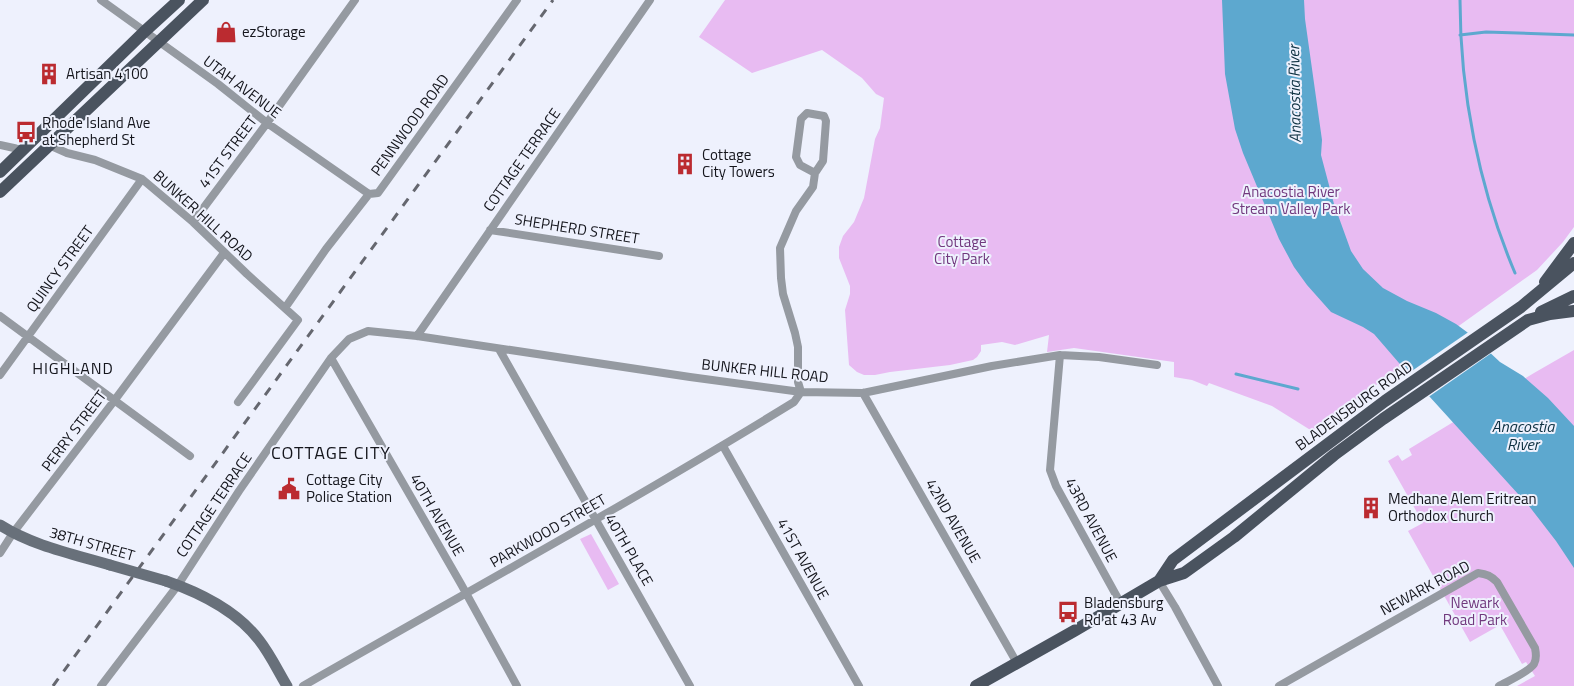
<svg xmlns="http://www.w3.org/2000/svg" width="1574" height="686" viewBox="0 0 1574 686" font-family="'Titillium Web',sans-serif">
	<rect width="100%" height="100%" fill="#eef1fd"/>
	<path fill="#e8bbf2" d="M725,0H1574V227L1563,242L1537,270L1312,431L1272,406L1209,383L1207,386L1192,380L1174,377V362L1074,348L1047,352L1049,335L1015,345L1002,342L981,345V351L977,357L973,360L950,365L890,372L875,375H864L857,372L849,365L845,310L850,294V286L839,258V247L843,236L854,222L864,198L875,139L880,128L884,98L876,94L862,78L822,50L752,73L699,37Z
		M1574,350V686H1517L1535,676L1526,662L1522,664L1500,625L1470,642L1408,531L1423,523L1388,461L1398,455L1402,461L1412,455L1409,449L1534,373Z
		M591,534L619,584L608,590L580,539Z"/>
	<path fill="#5da8cf" d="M1222,0H1304L1305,19L1322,140L1321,155L1334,204L1351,251L1363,269L1383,288L1407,301L1436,313L1456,324L1471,335L1500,362L1523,376L1548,398L1574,426V568L1556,541L1529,506L1399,363L1374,334L1363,327L1331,312L1307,285L1294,267L1279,239L1243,153L1235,129L1225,74Z"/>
	<path fill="#eef1fd" d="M1470,331L1493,352L1427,398L1406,375Z"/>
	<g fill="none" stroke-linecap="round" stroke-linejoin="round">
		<path stroke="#5da8cf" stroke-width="3" d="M1460,0C1460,93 1479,188 1515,273
			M1460,35L1486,32L1574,35
			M1236,374L1298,389"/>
		<path stroke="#959aa1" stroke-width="8" d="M101,0L218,84L267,123L369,194
			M0,145L23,150
			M49,145L67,153L95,160L142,179L193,222L247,274L298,320L238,402
			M193,222L267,123L355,0
			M490,230L659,256
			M285,308L326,249L369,194L378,193L517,0
			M0,316L190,456
			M417,336L650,0
			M499,349L690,686
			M1060,355L1050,470L1056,486L1121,604
			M331,358L461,584L517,686
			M0,375L142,179
			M801,392L798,382V347L795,333L783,294L781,278L780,248L796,211L813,187L815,173L823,161L826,121L824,116L807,113L801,119L796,157L800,165L815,173
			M863,393L1017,663
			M723,446L859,686
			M0,553L13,533L114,401L224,253
			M1159,581L1175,607L1218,686
			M101,686L178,585L239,491L331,358L349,339L368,331L417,336L690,377L801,392L863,393L992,366L1060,355L1099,357L1157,365
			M303,686C467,592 633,501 794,402L801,392
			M1279,686L1478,573C1487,574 1491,576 1497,582L1535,648C1536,653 1537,659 1534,664C1529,672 1508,681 1499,686"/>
		<path stroke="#68707a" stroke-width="11" d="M0,525C33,546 73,554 110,565
			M166,581C201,593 236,610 259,640C270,654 278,671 287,686"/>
		<path stroke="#4a535f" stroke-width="12" d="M0,172L144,32L179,0
			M0,192L203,0
			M1545,282L1574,243
			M1541,312L1574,296
			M1159,581L1173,560L1385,401L1521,307L1574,263
			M976,686L1074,631L1159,581L1184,573L1234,537L1334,455L1383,419L1528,320L1550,314L1574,311"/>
		<path stroke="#65676f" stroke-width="3" stroke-dasharray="9 9" stroke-linecap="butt" d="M53,686L553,0"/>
		<path stroke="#68707a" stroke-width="11" d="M110,565L166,581"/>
	</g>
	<defs>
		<g id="shop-bare" transform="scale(1.725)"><path d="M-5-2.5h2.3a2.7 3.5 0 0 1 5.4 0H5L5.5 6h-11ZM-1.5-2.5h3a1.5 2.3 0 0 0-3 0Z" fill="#bb2b30" stroke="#eef1fd" stroke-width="2.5" paint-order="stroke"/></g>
		<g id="building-bare" transform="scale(1.725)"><path d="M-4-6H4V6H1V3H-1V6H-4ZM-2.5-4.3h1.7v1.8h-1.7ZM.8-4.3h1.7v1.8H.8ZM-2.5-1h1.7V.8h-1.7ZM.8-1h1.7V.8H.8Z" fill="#bb2b30" stroke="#eef1fd" stroke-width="2.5" paint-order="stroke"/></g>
		<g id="bus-bare" transform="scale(1.725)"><path d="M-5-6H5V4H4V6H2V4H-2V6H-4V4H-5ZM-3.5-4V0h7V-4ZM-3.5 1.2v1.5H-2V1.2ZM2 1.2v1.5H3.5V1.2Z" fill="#bb2b30" stroke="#eef1fd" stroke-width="2.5" paint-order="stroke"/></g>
		<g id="civic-bare" transform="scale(1.725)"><path d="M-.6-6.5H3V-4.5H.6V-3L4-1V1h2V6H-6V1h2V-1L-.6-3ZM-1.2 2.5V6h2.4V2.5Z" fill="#bb2b30" stroke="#eef1fd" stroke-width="2.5" paint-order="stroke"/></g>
	</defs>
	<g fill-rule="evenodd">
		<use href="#shop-bare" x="226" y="32"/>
		<use href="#building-bare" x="49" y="74"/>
		<use href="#bus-bare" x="26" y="132"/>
		<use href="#building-bare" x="685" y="164"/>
		<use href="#civic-bare" x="289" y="489"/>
		<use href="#building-bare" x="1371" y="508"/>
		<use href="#bus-bare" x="1068" y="612"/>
	</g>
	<g text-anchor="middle" stroke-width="4" stroke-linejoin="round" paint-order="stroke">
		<g font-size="15" fill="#14151c" stroke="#eef1fd" text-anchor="start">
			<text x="242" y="37">ezStorage</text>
			<text x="66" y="79">Artisan 4100</text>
			<text x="42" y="128">Rhode Island Ave<tspan x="42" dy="17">at Shepherd St</tspan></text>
			<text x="702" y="160">Cottage<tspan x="702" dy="17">City Towers</tspan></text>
			<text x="306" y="485">Cottage City<tspan x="306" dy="17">Police Station</tspan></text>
			<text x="1388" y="504">Medhane Alem Eritrean<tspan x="1388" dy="17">Orthodox Church</tspan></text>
			<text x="1084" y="608">Bladensburg<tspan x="1084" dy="17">Rd at 43 Av</tspan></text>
		</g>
		<g font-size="15" fill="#14151c" stroke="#eef1fd">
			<text transform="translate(242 87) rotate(37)" y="5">UTAH AVENUE</text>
			<text transform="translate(410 125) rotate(-54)" y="5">PENNWOOD ROAD</text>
			<text transform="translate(228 152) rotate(-53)" y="5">41ST STREET</text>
			<text transform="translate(522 160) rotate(-55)" y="5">COTTAGE TERRACE</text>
			<text transform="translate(203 216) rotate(42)" y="5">BUNKER HILL ROAD</text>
			<text transform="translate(577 229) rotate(9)" y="5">SHEPHERD STREET</text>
			<text transform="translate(60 269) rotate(-54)" y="5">QUINCY STREET</text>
			<text transform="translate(765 371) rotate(6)" y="5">BUNKER HILL ROAD</text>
			<text transform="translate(1354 406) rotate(-36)" y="5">BLADENSBURG ROAD</text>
			<text transform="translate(74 431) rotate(-53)" y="5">PERRY STREET</text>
			<text transform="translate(214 505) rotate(-56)" y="5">COTTAGE TERRACE</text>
			<text transform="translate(437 515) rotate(60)" y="5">40TH AVENUE</text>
			<text transform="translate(1091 520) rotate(62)" y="5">43RD AVENUE</text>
			<text transform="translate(953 521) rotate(60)" y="5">42ND AVENUE</text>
			<text transform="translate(548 531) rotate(-30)" y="5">PARKWOOD STREET</text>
			<text transform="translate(92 544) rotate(16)" y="5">38TH STREET</text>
			<text transform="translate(629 550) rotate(60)" y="5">40TH PLACE</text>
			<text transform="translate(803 559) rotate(61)" y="5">41ST AVENUE</text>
			<text transform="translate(1425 588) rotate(-28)" y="5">NEWARK ROAD</text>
		</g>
		<g font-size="15" fill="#71397e" stroke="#eef1fd">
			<text x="1291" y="197">Anacostia River<tspan x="1291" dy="17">Stream Valley Park</tspan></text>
			<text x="962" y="247">Cottage<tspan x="962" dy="17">City Park</tspan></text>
			<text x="1475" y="608">Newark<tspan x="1475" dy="17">Road Park</tspan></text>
		</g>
		<g font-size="16" font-style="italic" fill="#0d3041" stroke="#eef1fd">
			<text transform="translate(1294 94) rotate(-91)" y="6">Anacostia River</text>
			<text x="1523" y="432">Anacostia<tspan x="1523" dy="18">River</tspan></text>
		</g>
		<g font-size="16" letter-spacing="1" fill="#14151c" stroke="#eef1fd">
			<text x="73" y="374">HIGHLAND</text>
		</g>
		<g font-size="18" letter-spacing="1" fill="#14151c" stroke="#eef1fd">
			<text x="331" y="459">COTTAGE CITY</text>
		</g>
	</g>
</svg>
